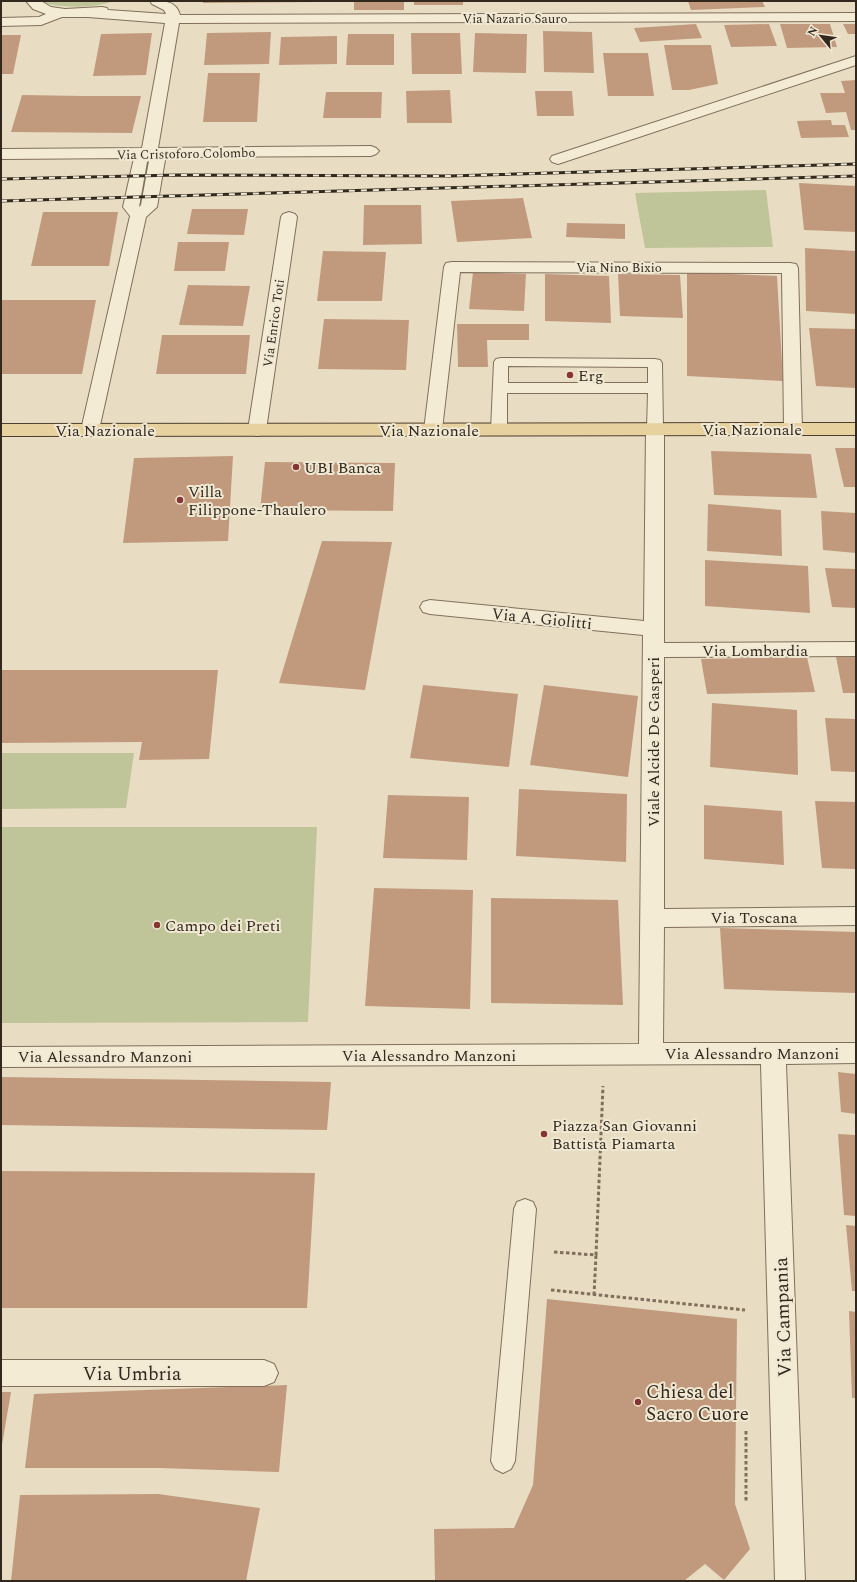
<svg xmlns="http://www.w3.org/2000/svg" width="857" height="1582" viewBox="0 0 857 1582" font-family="Spectral,serif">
	<rect width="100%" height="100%" fill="#e8ddc3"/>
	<path fill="#bfc499" d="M42,1H112C101,8 52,9 42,1Z
		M766,190L773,247L645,248L635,193Z
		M1,753H134L126,808L1,809Z
		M1,827H317L308,1022L1,1023Z"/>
	<path fill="#c19a7e" d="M203,1H319V2L203,3Z
		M354,1H404V10H354Z
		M414,1H463V5H414Z
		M688,1H762L765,7L691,10Z
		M696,24L702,38L640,42L634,28Z
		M769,24L777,46L731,47L724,25Z
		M780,24H830L837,47L787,48Z
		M843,24H856V34H848Z
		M543,31L592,32L594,73L544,72Z
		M271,32L269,64L204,65L207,33Z
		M152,33L146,75L93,76L101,34Z
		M411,33H460L462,74H412Z
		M475,33L527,34L526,73L473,72Z
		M348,34H394V65H346Z
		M1,35H21L13,74H1Z
		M337,36V64L279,65L281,37Z
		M664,45H711L718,84L689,90H672Z
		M603,53H648L654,96H608Z
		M208,73H260L257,122H203Z
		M856,80V130H851L846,112L826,113L820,93H845L841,81Z
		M450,90L452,123H407L406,91Z
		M535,91H572L574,116H537Z
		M326,92H382L381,118H323Z
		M22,95L84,96H141L132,133L11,132Z
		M831,120L832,125H845L849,137L801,138L797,121Z
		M799,183L856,186V232L804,230Z
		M523,198L532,238L457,242L451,201Z
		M364,205H421L422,244L363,245Z
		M192,209H248L244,235L187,234Z
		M43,212H118L109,266H31Z
		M567,223L625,224V239L566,237Z
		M178,242H229L225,271H174Z
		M805,248L856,251V314L806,311Z
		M323,251L386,252L382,301H317Z
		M473,272L526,274L524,311L469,309Z
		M687,272L777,276L783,381L687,376Z
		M545,274L609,276L611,323L545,321Z
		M618,274L680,275L683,318L620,316Z
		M188,285L250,286L243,326L179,325Z
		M1,300H96L82,374H1Z
		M324,319L409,320L406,370L318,369Z
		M457,324H529V340H487L488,367H458Z
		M809,328L856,329V388L816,386Z
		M162,335H250L246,374H156Z
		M835,448H856V487H844Z
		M711,451L811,454L817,498L714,495Z
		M233,456L228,541L123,543L134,458Z
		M265,462L395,463L393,511L260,510Z
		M708,504L781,510L782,556L707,551Z
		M821,511L856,513V553L823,550Z
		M322,541L392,542L365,690L279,683Z
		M705,560L808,566L810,613L705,606Z
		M825,568L856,569V608L832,607Z
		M807,657L815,692L707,694L701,659Z
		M836,657H856V693H843Z
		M1,670H218L209,759L139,760L142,742L1,743Z
		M423,685L518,694L509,767L410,758Z
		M544,685L638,696L628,777L530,765Z
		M712,703L797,710L798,775L710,767Z
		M825,718L856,719V772L831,771Z
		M519,789L627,794L626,862L516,856Z
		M388,795L469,797L467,860L383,858Z
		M815,801L856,802V869L822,868Z
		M704,805L782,811L784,865L704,859Z
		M374,888L473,890L470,1009L365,1006Z
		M491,898L618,900L623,1005L491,1003Z
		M720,928L856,932V993L724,989Z
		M838,1072L856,1074V1114L841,1112Z
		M1,1077L331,1082L327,1130L1,1125Z
		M838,1134L856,1135V1216L844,1215Z
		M1,1171L315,1173L307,1308H1Z
		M846,1225L856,1226V1291H852Z
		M547,1299L737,1319L735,1504L750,1549L724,1580L705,1564L684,1581H435L434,1529L514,1528L533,1485Z
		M849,1311L856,1312V1398H852Z
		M287,1385L279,1472L159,1468H25L34,1394Z
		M1,1392H11L2,1445H1Z
		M158,1494L260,1508L246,1581H11L20,1495Z"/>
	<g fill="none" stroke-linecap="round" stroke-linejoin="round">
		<g stroke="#806f5c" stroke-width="2">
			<path id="lane" d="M501,358L655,359L660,360L662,363L663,429L660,432L655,434L650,432L647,429L648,393H507V430L504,433L499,435L494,433L491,430L494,362L496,359ZM508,366L648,367V383H508Z
				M525,1199L533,1202L536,1209L515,1461L511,1469L503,1473L495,1469L491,1461L514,1209L517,1202Z"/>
		</g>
		<g stroke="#806f5c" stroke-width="2">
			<path id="street" d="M26,1H41L51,7L65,9L102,7L107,8L108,10L166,14L164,10L152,4L150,1C163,1 176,0 180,15L856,13V21L179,23L158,148L371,146L376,148L379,151L376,154L371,156L163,157L165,160L157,207L146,217L99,430L96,434L90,436L84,434L81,430L130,216L123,207L134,158L1,159V149L142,148L165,23L88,17H62L41,25L1,26V18L39,17L46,14L33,9ZM149,161L141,205L139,207L147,162Z
				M856,56V65L564,162L558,164L552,162L550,159L552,156Z
				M289,212L295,214L297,217L266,430L263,434L257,436L251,434L248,430L281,217L283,214Z
				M452,262L790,263L796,264L798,268L802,429L799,433L793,435L787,433L784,429L782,273L460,272L442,430L439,434L433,436L427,434L424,430L444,267L446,263Z
				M655,423L661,425L664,429V643L856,642V656L664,657V909L856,907V925L664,927L663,1043H856V1063L786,1064L805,1581H775L761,1064L1,1067V1047L639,1044L643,635L430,614L423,612L420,607L423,602L430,600L644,621L646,429L649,425Z
				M1,1360H264L274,1364L278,1373L274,1382L264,1386H1Z"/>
		</g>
		<g stroke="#4e3e30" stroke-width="2">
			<path id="primary" d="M856,423V435L1,436V424Z"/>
		</g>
		<path stroke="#806f5c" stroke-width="3" stroke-dasharray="3.5 2.5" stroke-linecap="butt" d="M554,1252L596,1255L603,1086
			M551,1290L745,1310
			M594,1295L596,1255
			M746,1431V1501"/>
		<use href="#lane" fill="#f4ebd5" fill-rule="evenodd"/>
		<use href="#street" fill="#f4ebd5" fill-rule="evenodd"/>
		<use href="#primary" fill="#e7d19f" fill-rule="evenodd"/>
		<g stroke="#32281e" stroke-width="3">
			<path id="rail" d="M1,179L178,175L449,176L856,164
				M1,201L856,176"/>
		</g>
		<use href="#rail" stroke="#f0e8d2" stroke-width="2" stroke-dasharray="6" stroke-linecap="butt"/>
	</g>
	<g fill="#873434" stroke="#f0e8d2" stroke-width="1.5">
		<circle cx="570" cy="375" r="4"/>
		<circle cx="296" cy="467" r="4"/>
		<circle cx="180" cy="500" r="4"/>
		<circle cx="157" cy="925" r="4"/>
		<circle cx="544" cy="1134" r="4"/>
		<circle cx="638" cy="1402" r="4"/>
	</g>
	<g text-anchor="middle" stroke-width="4" stroke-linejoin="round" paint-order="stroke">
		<g font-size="13" fill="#32281e" stroke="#f0e8d2">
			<text x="515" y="23">Via Nazario Sauro</text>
			<text transform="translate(186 153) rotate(-1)" y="5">Via Cristoforo Colombo</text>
			<text x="619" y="272">Via Nino Bixio</text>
			<text transform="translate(273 323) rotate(-82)" y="5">Via Enrico Toti</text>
		</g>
		<g font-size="16" fill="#32281e" stroke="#f0e8d2" text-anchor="start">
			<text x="578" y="381">Erg</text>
			<text x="304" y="473">UBI Banca</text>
			<text x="188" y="497">Villa<tspan x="188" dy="18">Filippone-Thaulero</tspan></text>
			<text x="165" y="931">Campo dei Preti</text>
			<text x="552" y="1131">Piazza San Giovanni<tspan x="552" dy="18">Battista Piamarta</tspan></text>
		</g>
		<g font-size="16" fill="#32281e" stroke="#f0e8d2">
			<text x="752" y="435">Via Nazionale</text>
			<text x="105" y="436">Via Nazionale</text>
			<text x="429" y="436">Via Nazionale</text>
			<text transform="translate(542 618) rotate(6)" y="6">Via A. Giolitti</text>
			<text x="755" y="656">Via Lombardia</text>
			<text transform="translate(653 742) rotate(-90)" y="6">Viale Alcide De Gasperi</text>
			<text x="754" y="923">Via Toscana</text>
			<text x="752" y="1059">Via Alessandro Manzoni</text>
			<text x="429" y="1061">Via Alessandro Manzoni</text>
			<text x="105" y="1062">Via Alessandro Manzoni</text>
		</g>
		<g font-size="19" fill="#32281e" stroke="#f0e8d2">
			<text transform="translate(782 1317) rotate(-92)" y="7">Via Campania</text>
			<text x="132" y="1380">Via Umbria</text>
		</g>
		<g font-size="19" fill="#32281e" stroke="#f0e8d2" text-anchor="start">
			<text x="646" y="1398">Chiesa del<tspan x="646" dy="22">Sacro Cuore</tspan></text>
		</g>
	</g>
	<rect width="857" height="1582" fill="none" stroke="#32281e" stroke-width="4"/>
	<g transform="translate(821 36) rotate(299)" stroke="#f0e8d2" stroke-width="3" paint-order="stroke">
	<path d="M0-3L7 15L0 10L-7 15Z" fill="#32281e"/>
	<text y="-6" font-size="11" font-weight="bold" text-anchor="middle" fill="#32281e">N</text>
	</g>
</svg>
